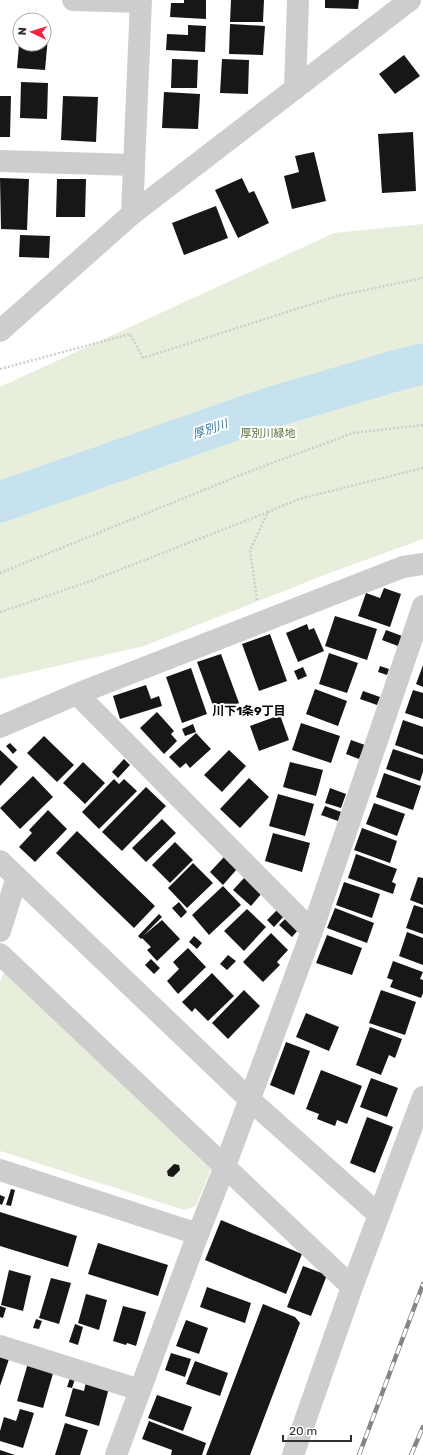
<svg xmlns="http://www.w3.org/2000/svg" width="423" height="1455" viewBox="0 0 423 1455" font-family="Rubik,'Noto Sans JP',sans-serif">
	<rect width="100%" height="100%" fill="#fff"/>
	<path fill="#e7eedc" d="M423,224V539L327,574L144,646L0,679V387L334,233Z
		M13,971L207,1158L211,1169L196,1206L184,1210L0,1151V982L3,974Z"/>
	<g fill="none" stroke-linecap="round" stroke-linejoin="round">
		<path stroke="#c7e2ef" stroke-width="41" d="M0,502L266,409L398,370L423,364"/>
	</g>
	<path fill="#171717" d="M184,0H206V19L170,17L171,3H184Z
		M231,0H264L263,22H230Z
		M325,0H359L358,9L325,8Z
		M230,24L265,26L263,55L229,54Z
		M188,25L206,26L205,52L166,50L167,34L188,35Z
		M44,37H48L45,70L17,68L19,44H44Z
		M404,55L420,76L395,94L379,74Z
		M172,59L198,60L197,88H171Z
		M222,59L249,60L248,94L220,93Z
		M21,82L48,83L47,119L20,118Z
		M164,92L200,94L198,129L162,128Z
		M0,96H11L10,137H0Z
		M63,96L98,97L96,142L61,140Z
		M413,132L416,191L382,193L378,134Z
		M314,152L326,201L292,209L284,176L299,172L295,156Z
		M0,178L29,179L27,230L1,229Z
		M242,178L249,193L254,191L269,223L238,238L215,190Z
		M57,179H86L85,217H56Z
		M216,206L228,238L184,255L172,223Z
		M20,235L50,236L49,258L19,257Z
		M384,588L401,594L390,627L358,616L366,593L380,598Z
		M335,616L377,629L367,660L325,646Z
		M307,624L309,630L314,628L324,651L298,662L286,633Z
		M386,630L402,636L398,646L382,640Z
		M270,634L287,681L259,691L242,644Z
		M329,653L358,663L347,693L319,684Z
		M221,654L239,703L215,711L197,662Z
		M423,665V687L416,684Z
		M380,666L389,669L387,675L378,672Z
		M303,667L307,676L298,680L294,671Z
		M191,668L207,714L182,723L166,677Z
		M146,685L151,699L159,696L162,706L120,719L113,696Z
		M315,689L347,701L338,726L306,714Z
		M413,690L423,693V719L405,713Z
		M363,691L380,697L377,705L360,699Z
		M157,712L174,731L171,734L177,741L164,754L140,728Z
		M280,715L289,740L259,751L250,726Z
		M403,720L423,727V755L395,745Z
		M301,723L340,736L331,763L292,750Z
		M193,724L196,732L185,736L182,729Z
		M196,733L211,749L190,768L186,763L180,768L169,757Z
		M44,736L74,765L57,782L27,753Z
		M351,740L365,745L359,759L346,754Z
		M10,743L17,750L13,754L6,746Z
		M393,749L423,759V772L420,781L386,769Z
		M0,750L18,767L0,786Z
		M229,750L246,766L222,792L204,775Z
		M124,759L130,765L118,778L112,772Z
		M83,762L105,783L85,804L63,783Z
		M290,762L323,770L316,796L283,787Z
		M384,773L421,786L413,810L376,797Z
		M33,776L53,797L20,829L0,808Z
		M249,778L269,797L240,828L220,809Z
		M114,779L119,784L124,779L137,791L99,829L82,812Z
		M146,787L166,806L122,851L102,832Z
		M330,788L346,794L341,808L325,803Z
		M278,794L314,804L305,836L269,826Z
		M374,803L405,814L397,836L366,824Z
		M325,806L341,812L338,821L321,815Z
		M48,810L67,829L35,862L19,847L32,833L29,830Z
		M162,819L176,833L146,862L132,848Z
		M362,828L397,841L390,863L354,850Z
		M77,831L155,906L134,928L56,853Z
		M273,833L310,843L302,872L265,861Z
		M175,842L193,860L170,883L152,865Z
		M356,854L397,869L392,882L396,884L393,894L348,878Z
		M224,857L237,869L223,885L210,872Z
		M193,863L213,883L187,908L168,888Z
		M245,877L262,893L251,906L233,890Z
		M418,877L423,878V905L410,900Z
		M344,882L380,894L372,918L336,905Z
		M223,886L241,905L209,935L192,915Z
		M179,902L187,912L181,918L172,908Z
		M414,905L423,908V934L406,928Z
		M335,908L374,923L367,943L327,928Z
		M247,909L266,927L244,951L224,931Z
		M278,909L285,915L274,927L267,920Z
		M159,914L162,917L143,936L162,920L180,939L157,961L147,950L151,947L142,938L141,939L138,936Z
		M285,919L298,930L292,937L279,925Z
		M407,932L423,938V965L399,956Z
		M271,933L288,950L277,962L280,965L263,982L243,962Z
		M327,935L362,948L352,975L316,963Z
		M194,936L202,943L197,949L189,942Z
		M188,948L206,967L178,994L167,981L179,969L173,962Z
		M228,955L236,961L227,970L220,964Z
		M151,959L160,968L154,974L145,965Z
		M393,961L423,972L420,979L423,980V993L421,998L390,987L393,980L387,978Z
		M212,973L234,996L208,1021L195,1008L192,1012L182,1002Z
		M244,990L260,1006L228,1039L212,1023Z
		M381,990L416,1002L405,1035L369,1023Z
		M306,1013L339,1027L329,1051L296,1037Z
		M370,1027L402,1039L395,1058L389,1055L381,1075L356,1065Z
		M286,1042L310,1051L294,1095L270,1085Z
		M321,1070L362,1086L347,1124L337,1120L335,1126L317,1119L319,1114L306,1109Z
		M371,1078L398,1088L387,1117L360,1107Z
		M367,1117L393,1127L375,1173L350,1163Z
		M174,1164L179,1165L180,1170L173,1177L168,1176L167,1171Z
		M11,1189L15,1190L11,1206L6,1205Z
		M0,1195L5,1197L2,1205L0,1204Z
		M0,1212L77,1236L68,1267L0,1246Z
		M221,1220L302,1254L286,1294L205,1260Z
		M98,1243L168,1265L158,1296L88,1274Z
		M303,1266L327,1275L311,1316L287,1307Z
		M9,1270L31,1276L23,1311L1,1305Z
		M51,1278L71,1283L59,1324L39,1318Z
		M207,1287L251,1303L245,1323L200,1307Z
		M86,1294L107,1300L99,1330L78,1323Z
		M263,1304L295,1317L300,1323L250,1455H206Z
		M0,1306L6,1308L3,1318L0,1317Z
		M123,1306L146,1312L136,1346L127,1343L126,1345L113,1341Z
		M36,1319L42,1321L39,1329L33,1328Z
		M186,1320L208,1328L199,1354L176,1346Z
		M75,1324L83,1327L78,1345L69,1342Z
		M0,1353L10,1356L0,1386Z
		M171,1353L191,1359L185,1377L165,1370Z
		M195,1361L228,1373L220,1396L186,1384Z
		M28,1363L54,1370L43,1408L17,1401Z
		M71,1375L76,1376L72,1388L67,1387Z
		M86,1382L109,1388L99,1426L65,1416L73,1388L84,1391Z
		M157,1395L192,1407L183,1431L148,1418Z
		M20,1409L34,1413L23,1448L0,1441V1431L4,1417L16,1421Z
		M149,1421L206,1443L202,1455H171L172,1450L142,1439Z
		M65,1423L88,1430L80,1455H55Z
		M0,1450L15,1455H0Z"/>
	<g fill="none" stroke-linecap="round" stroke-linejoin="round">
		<path stroke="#cdcdcd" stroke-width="2.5" stroke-dasharray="2 2" stroke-linecap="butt" d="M0,369L130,334L143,358L337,296L423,278
			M0,573L248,472L353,433L423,425
			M257,600L250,550L268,512L299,499L423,468
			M0,612L91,581L268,512"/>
		<path stroke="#cdcdcd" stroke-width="22" d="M73,0L140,2
			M295,89L298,0
			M0,161L134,165
			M132,214L141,0
			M0,331L132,214L410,0
			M77,694L312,931
			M0,727L77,694L403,567L423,564
			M0,861L249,1099L379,1215
			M0,931L17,877
			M0,954L352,1287
			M0,1170L198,1234
			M0,1346L140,1390
			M116,1455L198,1234L225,1166L312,931L423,606
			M293,1455L352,1287L423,1097"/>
		<g stroke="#858585" stroke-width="4.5">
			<path id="rail" d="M359,1455L423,1284
				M411,1455L423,1427"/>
		</g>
		<use href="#rail" stroke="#fff" stroke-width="3" stroke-dasharray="9" stroke-linecap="butt"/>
	</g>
	<g text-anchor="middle" stroke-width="4" stroke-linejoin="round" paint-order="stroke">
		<g font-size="11" fill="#567038" stroke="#fff">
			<text x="268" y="437">厚別川緑地</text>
		</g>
		<g font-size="12" font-style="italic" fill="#367999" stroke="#fff">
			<text transform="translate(210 429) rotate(-19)" y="4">厚別川</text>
		</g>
		<g font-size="12" font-weight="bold" fill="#000" stroke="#fff">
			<text x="249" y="715">川下1条9丁目</text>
		</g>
	</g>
	<g transform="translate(32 32) rotate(274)"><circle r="19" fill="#ffffff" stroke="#acacac"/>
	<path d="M0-3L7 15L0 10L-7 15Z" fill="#f42441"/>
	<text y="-6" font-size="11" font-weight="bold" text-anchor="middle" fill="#303030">N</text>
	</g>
	<path d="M283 1435v6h68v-6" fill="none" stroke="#303030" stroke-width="2"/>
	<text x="289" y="1435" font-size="12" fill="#303030" stroke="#ffffff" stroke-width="3" paint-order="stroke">20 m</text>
</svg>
